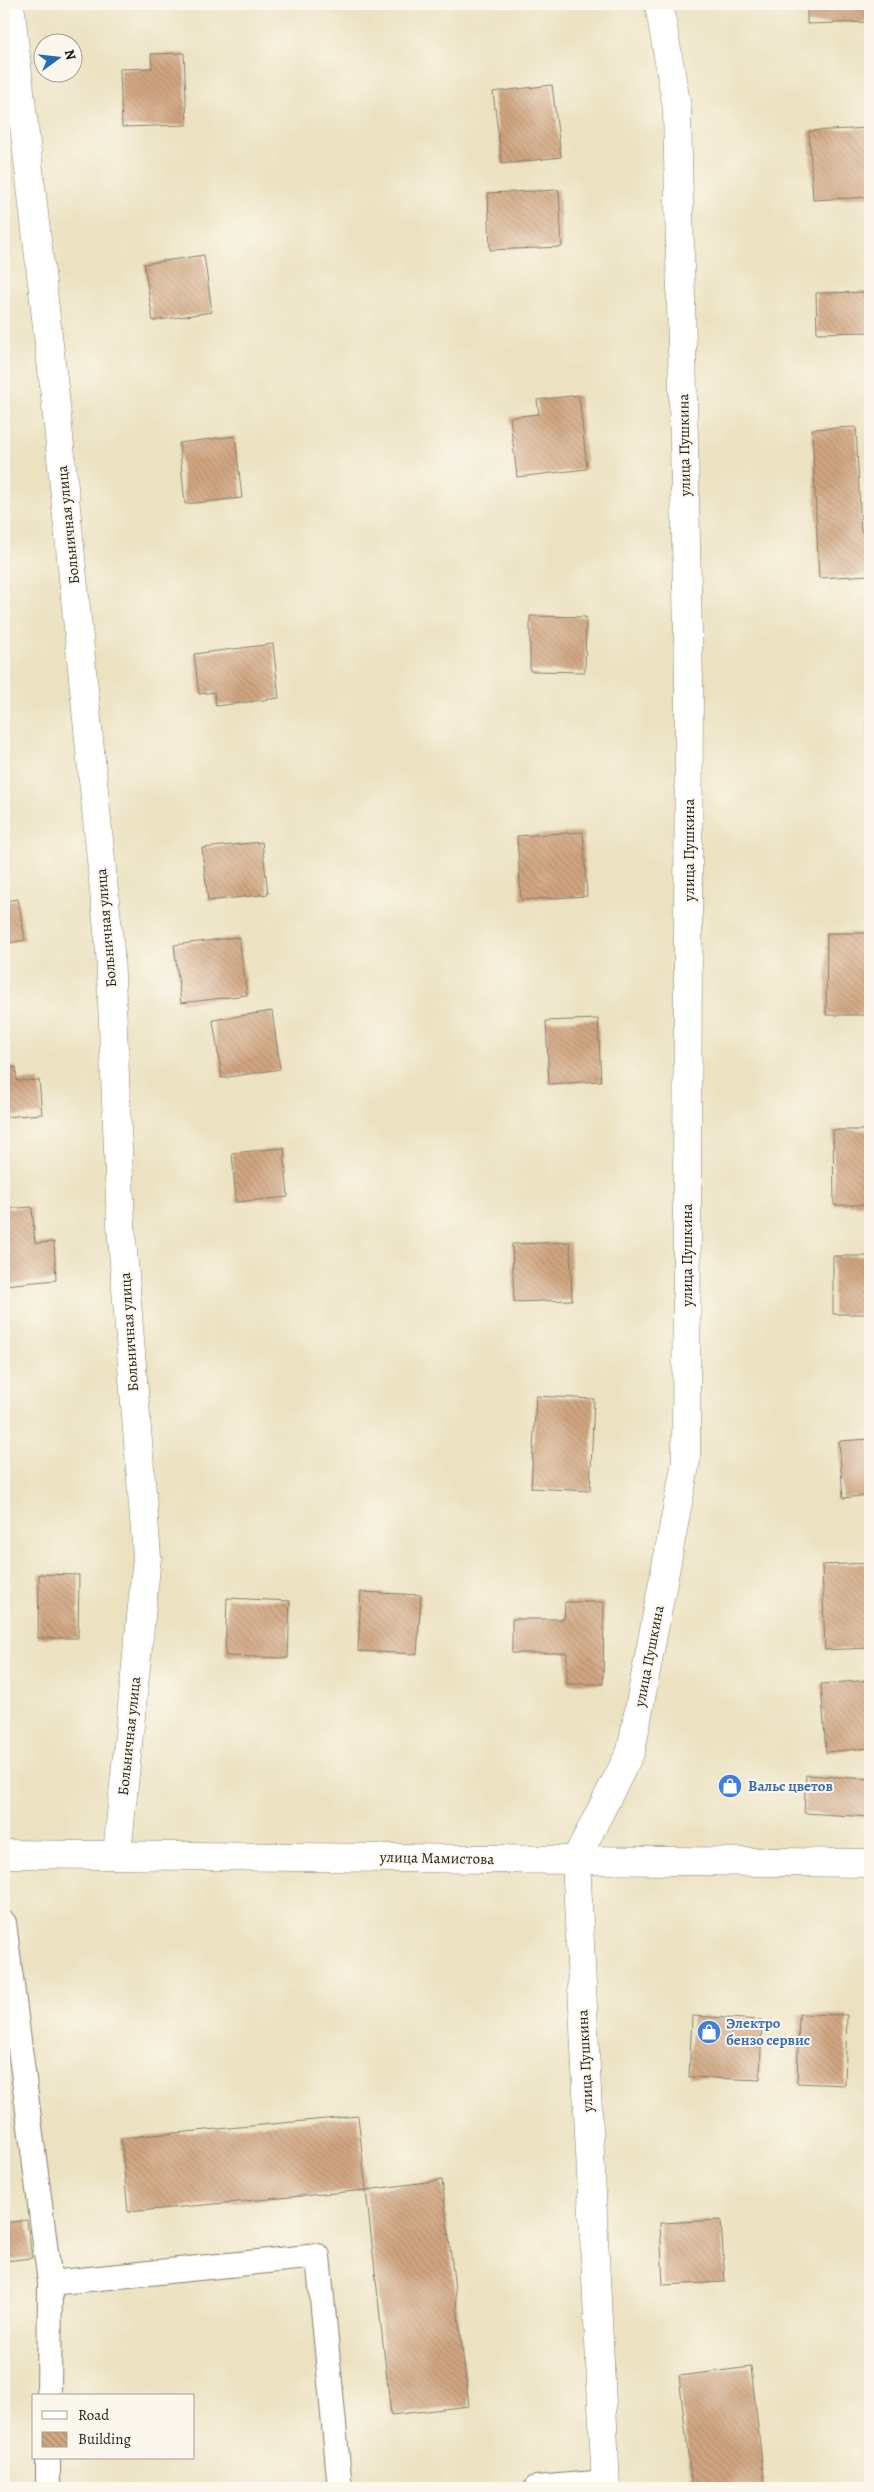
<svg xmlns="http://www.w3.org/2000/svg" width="874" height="2492" viewBox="0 0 874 2492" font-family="Alegreya,serif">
	<defs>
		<pattern id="building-back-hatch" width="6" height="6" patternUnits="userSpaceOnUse" patternTransform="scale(1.25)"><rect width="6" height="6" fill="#d0a580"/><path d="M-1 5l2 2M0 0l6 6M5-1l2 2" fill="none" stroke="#b28d6e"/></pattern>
	</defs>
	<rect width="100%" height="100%" fill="#fbf7ec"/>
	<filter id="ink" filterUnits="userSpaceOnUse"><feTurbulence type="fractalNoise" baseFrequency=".02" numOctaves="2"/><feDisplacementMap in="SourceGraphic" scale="10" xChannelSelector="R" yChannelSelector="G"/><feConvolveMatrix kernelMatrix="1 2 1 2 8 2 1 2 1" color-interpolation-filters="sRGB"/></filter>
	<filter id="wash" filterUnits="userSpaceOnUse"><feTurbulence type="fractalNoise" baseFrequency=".0096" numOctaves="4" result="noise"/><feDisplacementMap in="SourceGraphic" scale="20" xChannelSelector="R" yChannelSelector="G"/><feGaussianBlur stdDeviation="1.12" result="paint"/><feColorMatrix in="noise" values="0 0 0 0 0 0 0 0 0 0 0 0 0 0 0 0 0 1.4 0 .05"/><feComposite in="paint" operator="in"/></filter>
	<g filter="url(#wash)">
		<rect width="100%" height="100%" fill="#ece2c1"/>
		<g id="blocks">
			<path fill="url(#building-back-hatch)" d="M807,4H870V22L807,24Z
				M184,53L187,125L122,127L120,69L152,68L151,54Z
				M552,85L561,157L502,164L493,92Z
				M870,128V197L813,200L809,131Z
				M559,190L562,247L490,250L488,193Z
				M204,255L212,312L153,321L144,264Z
				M870,292V332L817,333L816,293Z
				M579,395L587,469L517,477L510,417L539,414L537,400Z
				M856,427L861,532H870V575L819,578L812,429Z
				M235,436L242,498L185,504L179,443Z
				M530,616L586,617L585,672L530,671Z
				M273,644L279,698L216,706L214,692L199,694L194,654Z
				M867,720H870V765H869Z
				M5,781L9,808H4V782Z
				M583,832L587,896L521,900L517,836Z
				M262,842L268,894L208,901L202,848Z
				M18,899L25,940L4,944V901Z
				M827,933H870V1015H826Z
				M239,937L247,995L181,1003L174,945Z
				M272,1011L280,1069L222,1078L213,1020Z
				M598,1019L601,1081L549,1084L546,1021Z
				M16,1067L17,1081L39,1080L42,1114L4,1117V1068Z
				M833,1130H870V1205H834Z
				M284,1148L288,1197L236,1202L232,1153Z
				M32,1207L35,1243L54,1242L56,1280L4,1285V1209Z
				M570,1242L572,1300L514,1302L512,1244Z
				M833,1256H870V1314H833Z
				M536,1396L594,1399L590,1491L531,1488Z
				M870,1439V1495L843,1498L839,1441Z
				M870,1563V1648L825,1650L822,1565Z
				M39,1574L79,1575L78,1638H38Z
				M361,1592L421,1595L417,1654L358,1651Z
				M227,1598L290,1601L288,1658L225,1656Z
				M565,1602H604L603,1684H567V1653H512V1619H564Z
				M870,1680V1748L826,1752L821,1684Z
				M806,1775L870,1779V1817L804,1813Z
				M799,2014L847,2015L845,2085L797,2083Z
				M692,2016L762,2020L760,2080L689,2077Z
				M358,2116L366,2190L128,2212L121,2138Z
				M442,2180L469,2406L391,2415L366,2190Z
				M27,2220L32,2258L4,2261V2223Z
				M721,2220L725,2282L663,2285L660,2223Z
				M751,2367L765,2488H692L679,2376Z"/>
		</g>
	</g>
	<g filter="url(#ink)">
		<use href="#blocks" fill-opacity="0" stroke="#847f6e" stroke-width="1"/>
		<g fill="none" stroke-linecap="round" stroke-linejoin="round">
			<g stroke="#847f6e" stroke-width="26">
				<path id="lane" d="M4,1923L50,2283L318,2256L340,2488
					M49,2396L50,2283
					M48,2488V2458
					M536,2488L606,2482"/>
			</g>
			<g stroke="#847f6e" stroke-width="29">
				<path id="street" d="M10,4L55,396L110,951L121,1225L147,1557L117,1854
					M606,2488L576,1859L631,1751L686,1461L689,684L677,108L659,4"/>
			</g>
			<g stroke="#847f6e" stroke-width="29">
				<path id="secondary" d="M4,1854L870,1863"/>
			</g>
			<use href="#lane" stroke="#fff" stroke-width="24"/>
			<use href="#street" stroke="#fff" stroke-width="28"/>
			<use href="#secondary" stroke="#fff" stroke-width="28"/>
		</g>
	</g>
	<defs>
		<g id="shop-disc" transform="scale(1.25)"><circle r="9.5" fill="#3f7fe0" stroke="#fbf7ec"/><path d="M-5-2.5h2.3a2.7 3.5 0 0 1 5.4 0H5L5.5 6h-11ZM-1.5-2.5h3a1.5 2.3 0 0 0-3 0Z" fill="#fff"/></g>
	</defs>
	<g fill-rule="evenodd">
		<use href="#shop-disc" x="730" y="1786"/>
		<use href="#shop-disc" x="709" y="2032"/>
	</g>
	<g text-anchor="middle" stroke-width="4" stroke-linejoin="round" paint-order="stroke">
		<g font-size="15" fill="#1c1c1c" stroke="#fbf7ec">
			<text transform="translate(684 445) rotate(-91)" y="5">улица Пушкина</text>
			<text transform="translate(68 525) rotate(-96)" y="5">Больничная улица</text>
			<text transform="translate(689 850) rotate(-90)" y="5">улица Пушкина</text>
			<text transform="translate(106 928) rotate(-95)" y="5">Больничная улица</text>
			<text transform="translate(687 1255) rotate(-90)" y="5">улица Пушкина</text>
			<text transform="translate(129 1332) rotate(-94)" y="5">Больничная улица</text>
			<text transform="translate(649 1656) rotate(-79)" y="5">улица Пушкина</text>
			<text transform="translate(129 1736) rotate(-84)" y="5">Больничная улица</text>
			<text transform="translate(437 1858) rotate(1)" y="5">улица Мамистова</text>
			<text transform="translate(585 2061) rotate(-93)" y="5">улица Пушкина</text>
		</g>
		<g font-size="15" font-weight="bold" fill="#366cbe" stroke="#fbf7ec" text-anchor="start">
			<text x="748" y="1791">Вальс цветов</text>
			<text x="726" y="2028">Электро<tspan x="726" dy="17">бензо сервис</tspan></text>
		</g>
	</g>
	<rect width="874" height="2492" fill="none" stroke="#fbf7ec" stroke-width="20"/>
	<rect x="32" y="2394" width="162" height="65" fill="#fbf7ec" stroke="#a29f99"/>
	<rect x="42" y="2411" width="25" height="8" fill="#ffffff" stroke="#a29f99"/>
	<text x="78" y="2420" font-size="15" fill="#1c1c1c">Road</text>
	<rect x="42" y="2432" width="25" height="15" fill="url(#building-back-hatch)" stroke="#a29f99"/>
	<text x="78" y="2444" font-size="15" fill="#1c1c1c">Building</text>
	<g transform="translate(58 58) rotate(75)"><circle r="24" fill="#fbf7ec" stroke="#a29f99"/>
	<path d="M0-4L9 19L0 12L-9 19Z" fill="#1f6fb2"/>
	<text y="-8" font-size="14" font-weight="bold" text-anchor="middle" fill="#1c1c1c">N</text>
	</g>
</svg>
